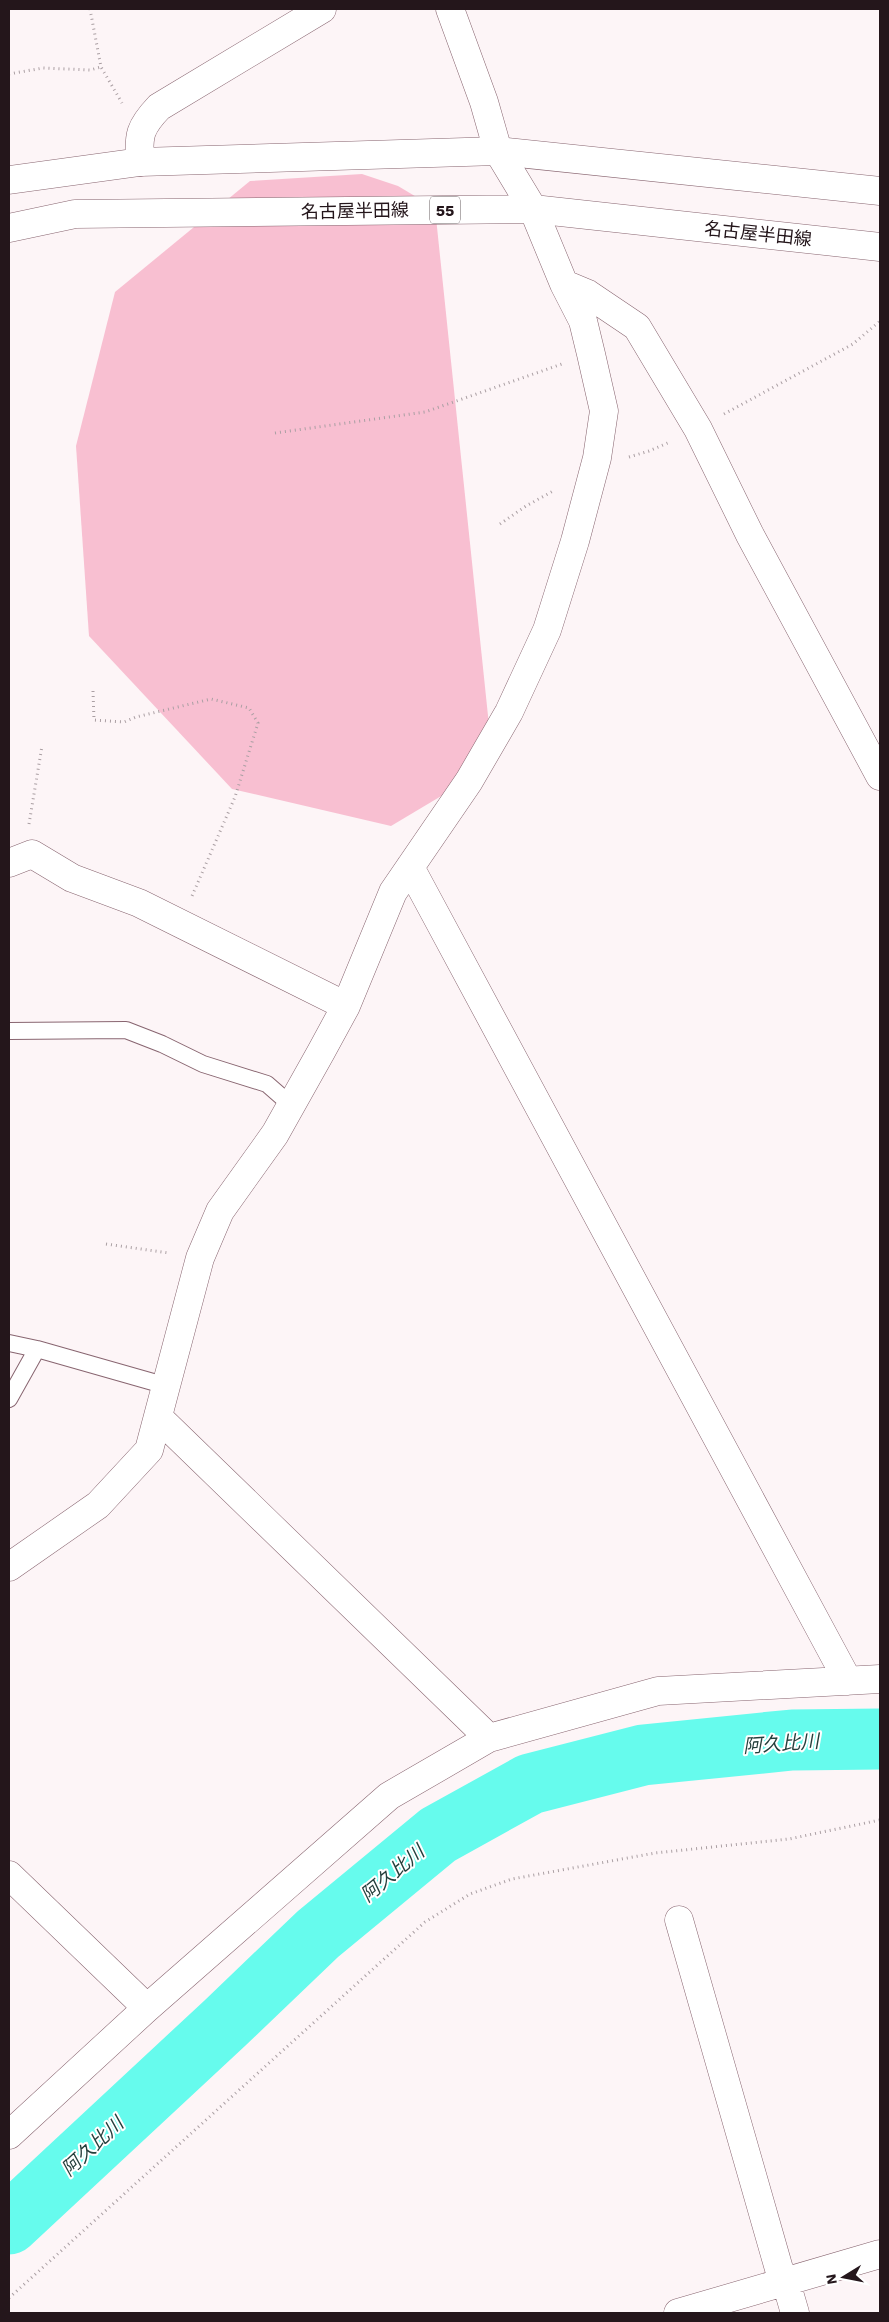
<svg xmlns="http://www.w3.org/2000/svg" width="889" height="2322" viewBox="0 0 889 2322" font-family="'Work Sans','Noto Sans JP',sans-serif">
	<rect width="100%" height="100%" fill="#fdf5f7"/>
	<path fill="#f8bfd1" d="M362,174L398,186L435,208L492,754L453,789L391,826L232,789L89,636L76,446L115,292L250,181Z"/>
	<g fill="none" stroke-linecap="round" stroke-linejoin="round">
		<path stroke="#66fbed" stroke-width="61" d="M9,2224L225,2023L318,1934L438,1835L530,1784L643,1755L792,1740L880,1739"/>
		<g stroke="#886570" stroke-width="18">
			<path id="service" d="M9,1031L126,1030L162,1044L203,1064L267,1084L291,1105
				M9,1343L37,1349
				M9,1399L37,1349L167,1386"/>
		</g>
		<g stroke="#886570" stroke-width="29">
			<path id="minor" d="M140,162C138,135 140,127 159,107L322,9
				M564,284L588,294L637,327L698,429L750,535L880,776
				M9,863L32,854L72,878L139,903L346,1006
				M410,867L848,1681
				M159,1418L489,1738
				M9,1567L98,1505L149,1450L200,1258L220,1211L275,1134L321,1052L346,1006L393,892L469,781L509,712L547,630L575,541L597,458L604,411L591,354L583,321L564,284L533,209L498,151L484,102L450,9
				M9,1875L147,2008
				M679,1920L779,2269L786,2282L795,2313
				M9,2135L147,2008L389,1796L489,1738L658,1691L880,1679
				M678,2313L880,2254"/>
		</g>
		<g stroke="#886570" stroke-width="29">
			<path id="primary" d="M9,180L140,162L498,151L880,191
				M9,228L75,214L533,209L880,247"/>
		</g>
		<path stroke="#aa9fa3" stroke-width="3" stroke-dasharray="1 4" stroke-linecap="butt" d="M90,9L101,67L122,103
			M9,74L43,68L90,70L101,67
			M724,414L853,344L880,321
			M275,433L425,412L562,364
			M629,457L649,451L670,442
			M500,524L526,506L555,490
			M93,691L94,720L124,722L136,717L211,699L249,708L258,723L235,797L192,896
			M29,824L42,746
			M106,1244L169,1253
			M9,2298L425,1922L470,1894L512,1879L655,1853L789,1839L880,1820"/>
		<use href="#service" stroke="#fff" stroke-width="16"/>
		<use href="#minor" stroke="#fff" stroke-width="28"/>
		<use href="#primary" stroke="#fff" stroke-width="28"/>
	</g>
	<g text-anchor="middle" stroke-width="4" stroke-linejoin="round" paint-order="stroke">
		<rect fill="#fff" stroke="#665c5f" stroke-width="1" x="430" y="196.5" width="30" height="27" rx="4"/>
		<g font-size="16" font-weight="bold" fill="#24161b">
			<text x="445" y="216">55</text>
		</g>
		<g font-size="18" fill="#24161b" stroke="#fff">
			<text transform="translate(355 211) rotate(-1)" y="6">名古屋半田線</text>
			<text transform="translate(758 234) rotate(6)" y="6">名古屋半田線</text>
		</g>
		<g font-size="19" font-style="italic" fill="#253f3c" stroke="#fff">
			<text transform="translate(781 1743) rotate(-4)" y="7">阿久比川</text>
			<text transform="translate(392 1873) rotate(-40)" y="7">阿久比川</text>
			<text transform="translate(92 2146) rotate(-43)" y="7">阿久比川</text>
		</g>
	</g>
	<rect width="889" height="2322" fill="none" stroke="#24161b" stroke-width="20"/>
	<g transform="translate(844 2277) rotate(260)" stroke="#ffffff" stroke-width="4" paint-order="stroke">
	<path d="M0-4L9 19L0 12L-9 19Z" fill="#24161b"/>
	<text y="-8" font-size="14" font-weight="bold" text-anchor="middle" fill="#24161b">N</text>
	</g>
</svg>
